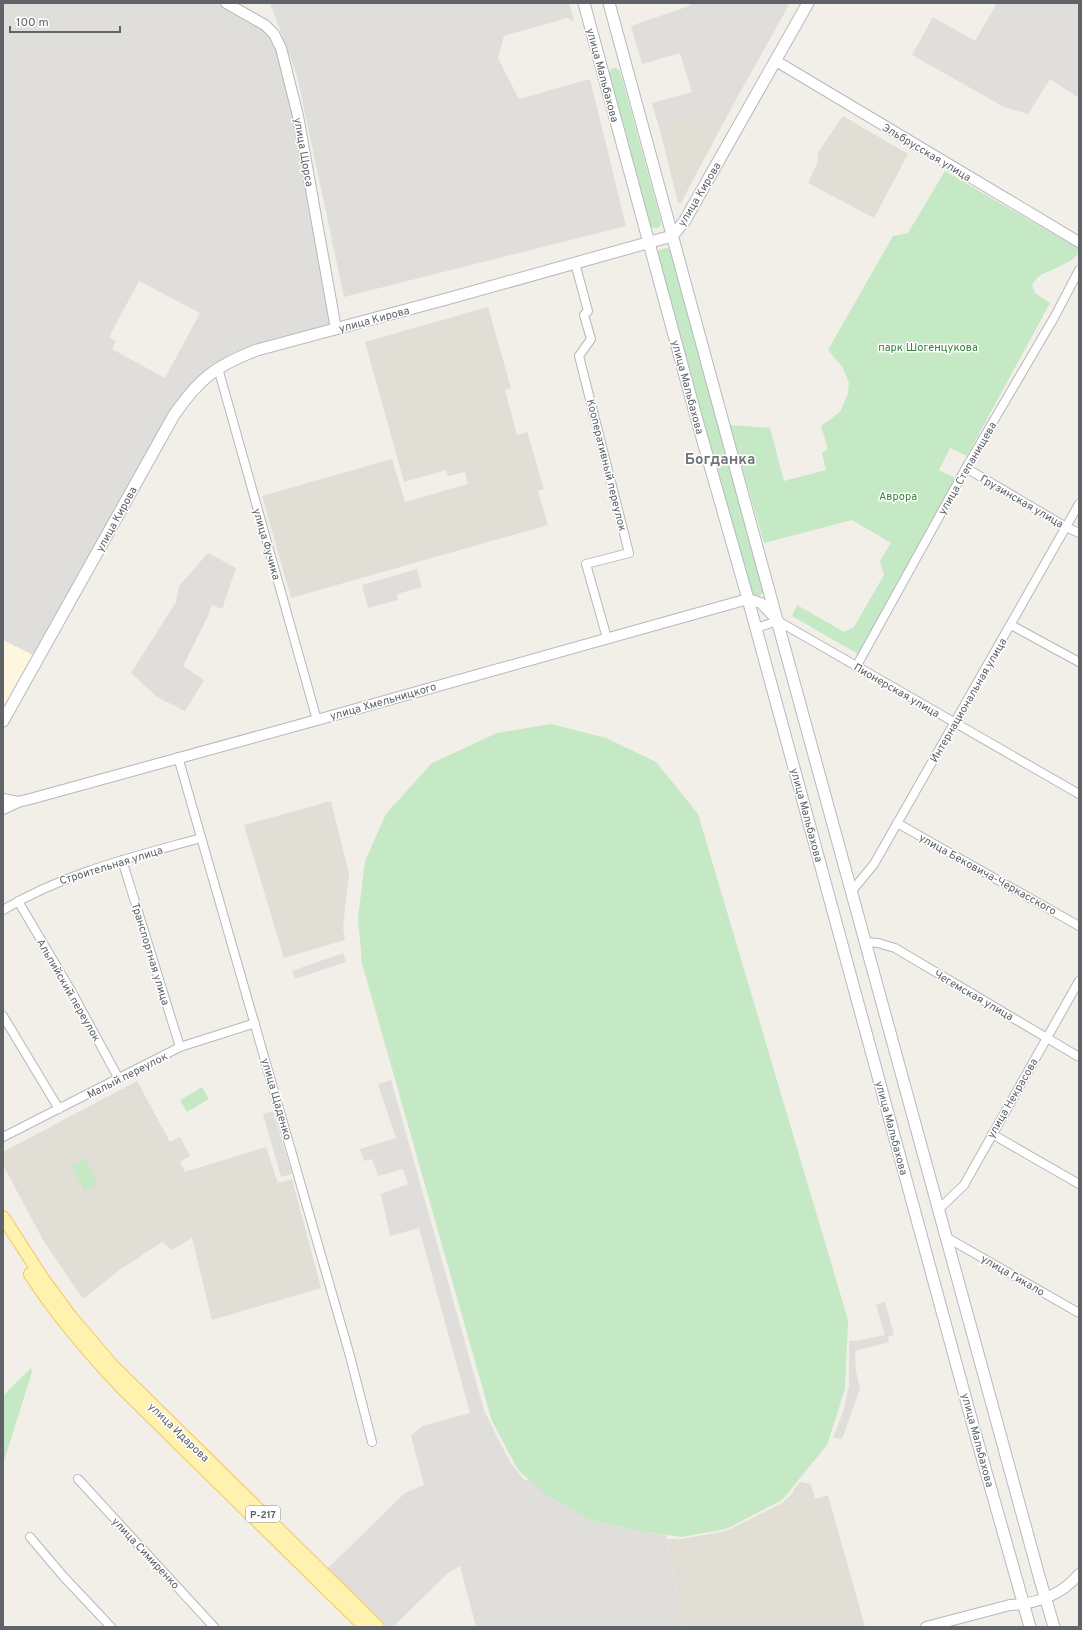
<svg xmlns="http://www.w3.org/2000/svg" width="1082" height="1630" viewBox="0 0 1082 1630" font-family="Overpass,sans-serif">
	<rect width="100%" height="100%" fill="#f1efe8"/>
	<path fill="#fef7e0" d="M3,640L39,658L3,721Z"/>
	<path fill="#e0deda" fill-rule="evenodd" d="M3,3H226L278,40L336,329L257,350L195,386L39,658L3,640ZM139,281L200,313L165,378L112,349L116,341L109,337Z
		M270,3H569L574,22L567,18L504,36L498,58L519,99L590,79L626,226L344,297L297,76Z
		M690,3H790L733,105L659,127L652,103L692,92L680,53L642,64L631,26L689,6Z
		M997,3H1079V98L1050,79L1028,114L1004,107L912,55L933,17L975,41Z
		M208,553L236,568L222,609L212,605L208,616L183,666L204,680L185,711L157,697L131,673L176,602L179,586Z
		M417,569L422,587L397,594L398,600L368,608L362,585Z
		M343,953L346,962L295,979L292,971Z
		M391,1080L484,1410L497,1437L511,1463L525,1481L530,1479L548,1496L590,1520L640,1531L666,1535L683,1627H476L460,1566L449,1572L393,1627H386L327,1569L405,1493L424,1485L411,1436L422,1426L470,1413L419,1228L390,1236L381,1194L408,1184L403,1169L378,1176L372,1159L364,1161L360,1149L396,1138L378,1084Z
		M273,1111L292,1174L281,1177L263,1114Z
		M885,1302L894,1335L888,1337L889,1342L855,1351L856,1371L860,1389L842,1439L833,1438L844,1409L849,1386V1341H855L885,1335L876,1305Z"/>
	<path fill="#e1ded6" d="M733,105L684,197L681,203H678L659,127Z
		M843,116L908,154L874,218L808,183L818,161V152Z
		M488,307L511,388L505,390L517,435L527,432L544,489L538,491L548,525L291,598L262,496L392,459L405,502L468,484L465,472L448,476L446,470L404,482L365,342Z
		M331,801L349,874L343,927L345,940L284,958L244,825Z
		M137,1081L170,1142L180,1137L190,1156L180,1162L185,1172L266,1147L278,1183L292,1179L321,1288L212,1320L192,1238L172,1250L162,1242L118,1271L83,1299L43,1240L3,1165V1152Z
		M800,1482L811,1484L815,1499L828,1495L865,1627H683L667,1539H682L726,1531L781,1504L792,1494L795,1488Z"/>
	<path fill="#c5e8c5" d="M613,68H616L620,71L661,221V225L658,228L651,227L609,73L610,70Z
		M945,171L1079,249C1079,263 1048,269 1038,277C1036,279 1034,282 1032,285L1035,293L1050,303L967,456L950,448L939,470L955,478L858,654L792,616L797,605L844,632L854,627L884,575L880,561L891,543L852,520L764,543L730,425L770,428L784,481L826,470L822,453L828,449L821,426L840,412L848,394L849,383L843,368L828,350L893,236L908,233Z
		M668,248L671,251L763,589V593L759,596L754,595L751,591L658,255V251L662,249Z
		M551,724L606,738L656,762L698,814L848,1320L845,1389L827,1445L782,1500L726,1529L682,1537L640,1531L590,1520L548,1496L518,1470L492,1421L362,963L358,918L365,861L386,814L432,763L497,733Z
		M202,1087L209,1099L187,1112L180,1100Z
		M85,1159L98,1183L84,1191L71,1166Z
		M31,1368L32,1372L3,1464V1396Z"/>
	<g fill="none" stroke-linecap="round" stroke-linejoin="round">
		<g stroke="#b5b8bc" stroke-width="10">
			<path id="minor" d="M575,263L588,311L584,315L591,339L579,356L629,553L586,564L607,638
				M218,368L317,720
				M966,468L1066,527L1079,533
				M1011,625L1079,662
				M756,628L778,621L1079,794
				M856,667L966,468L1055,316L1079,270
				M178,757L350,1356L372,1442
				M897,823L1079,926
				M122,860L180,1047
				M851,892L874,864L1079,504
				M18,901L70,989L119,1079
				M3,910C64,873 133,857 201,838
				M865,942L878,943L895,948L1079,1057
				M3,1016L59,1109
				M992,1134L1079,1184
				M3,1137L180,1047L255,1023
				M938,1210L964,1185L1079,981
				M946,1237L1079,1313
				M78,1479L214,1627
				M30,1537L63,1576L111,1627"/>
		</g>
		<g stroke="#b5b8bc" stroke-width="12">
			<path id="tertiary" d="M226,3L265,25L274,34L281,48L298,116L336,329
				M776,61L1079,242
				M3,799L18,802
				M3,809L18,802L34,798L317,720L748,599L761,603L778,621
				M926,1627L1010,1605C1036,1604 1062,1595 1079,1574"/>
		</g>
		<g stroke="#b6babf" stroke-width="13">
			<path id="secondary" d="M584,3L697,420L748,599L974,1429L1030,1627
				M609,3C750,528 897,1051 1039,1576L1054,1627
				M3,721L174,415C199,379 215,366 257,350L454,297L672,236L684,222L808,3"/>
		</g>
		<g stroke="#f2c960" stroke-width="14">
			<path id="primary" d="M3,1217L43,1279L71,1317L112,1365L378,1627
				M30,1274C56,1315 88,1352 121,1387L365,1627"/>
		</g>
		<use href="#minor" stroke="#fff" stroke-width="8"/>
		<use href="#tertiary" stroke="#fff" stroke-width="10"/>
		<use href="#secondary" stroke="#fff" stroke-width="11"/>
		<use href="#primary" stroke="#fff2af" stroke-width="12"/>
	</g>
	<g text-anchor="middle" stroke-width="3" stroke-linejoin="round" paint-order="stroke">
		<rect fill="#fff" stroke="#8f9295" stroke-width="1" x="246" y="1506" width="34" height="16" rx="3"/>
		<g font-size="10" font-weight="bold" fill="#5f6368">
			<text x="263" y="1518">Р-217</text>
		</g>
		<g font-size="11" fill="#5f6368" stroke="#fff">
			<text transform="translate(603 75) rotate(75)" y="4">улица Мальбахова</text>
			<text transform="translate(304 152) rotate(80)" y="4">улица Щорса</text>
			<text transform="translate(927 152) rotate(31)" y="4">Эльбрусская улица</text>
			<text transform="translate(699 194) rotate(-59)" y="4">улица Кирова</text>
			<text transform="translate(374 319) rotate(-15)" y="4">улица Кирова</text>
			<text transform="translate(688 387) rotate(75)" y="4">улица Мальбахова</text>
			<text transform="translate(607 465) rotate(76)" y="4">Кооперативный переулок</text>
			<text transform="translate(967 468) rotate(-60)" y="4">улица Степанищева</text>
			<text transform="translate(1022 501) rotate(30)" y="4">Грузинская улица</text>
			<text transform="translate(116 519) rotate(-61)" y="4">улица Кирова</text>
			<text transform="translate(267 544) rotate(74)" y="4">улица Фучика</text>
			<text transform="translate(897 690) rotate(30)" y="4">Пионерская улица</text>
			<text transform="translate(968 700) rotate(-60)" y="4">Интернациональная улица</text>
			<text transform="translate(383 701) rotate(-16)" y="4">улица Хмельницкого</text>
			<text transform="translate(807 815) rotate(75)" y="4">улица Мальбахова</text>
			<text transform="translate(111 865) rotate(-17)" y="4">Строительная улица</text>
			<text transform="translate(988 874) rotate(29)" y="4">улица Бековича-Черкасского</text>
			<text transform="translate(151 954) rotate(73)" y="4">Транспортная улица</text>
			<text transform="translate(69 990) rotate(60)" y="4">Альпийский переулок</text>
			<text transform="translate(974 995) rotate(30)" y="4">Чегемская улица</text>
			<text transform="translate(127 1075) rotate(-27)" y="4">Малый переулок</text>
			<text transform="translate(1012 1098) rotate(-60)" y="4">улица Некрасова</text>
			<text transform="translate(277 1099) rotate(74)" y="4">улица Щаденко</text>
			<text transform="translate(892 1128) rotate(75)" y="4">улица Мальбахова</text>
			<text transform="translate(1013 1275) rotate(30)" y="4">улица Гикало</text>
			<text transform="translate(179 1432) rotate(44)" y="4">улица Идарова</text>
			<text transform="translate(978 1440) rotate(75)" y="4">улица Мальбахова</text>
			<text transform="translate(146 1553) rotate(47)" y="4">улица Симиренко</text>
		</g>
		<g font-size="11" fill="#348238" stroke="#fff">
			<text x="928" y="351">парк Шогенцукова</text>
			<text x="898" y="500">Аврора</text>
		</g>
		<g font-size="15" font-weight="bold" fill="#70757a" stroke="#fff">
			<text x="720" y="464">Богданка</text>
		</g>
	</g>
	<rect width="1082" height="1630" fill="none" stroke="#5f6368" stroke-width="8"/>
	<path d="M10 26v6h110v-6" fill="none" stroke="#5f6368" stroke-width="2"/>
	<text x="16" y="26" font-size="12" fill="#5f6368" stroke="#ffffff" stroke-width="3" paint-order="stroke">100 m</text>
</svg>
